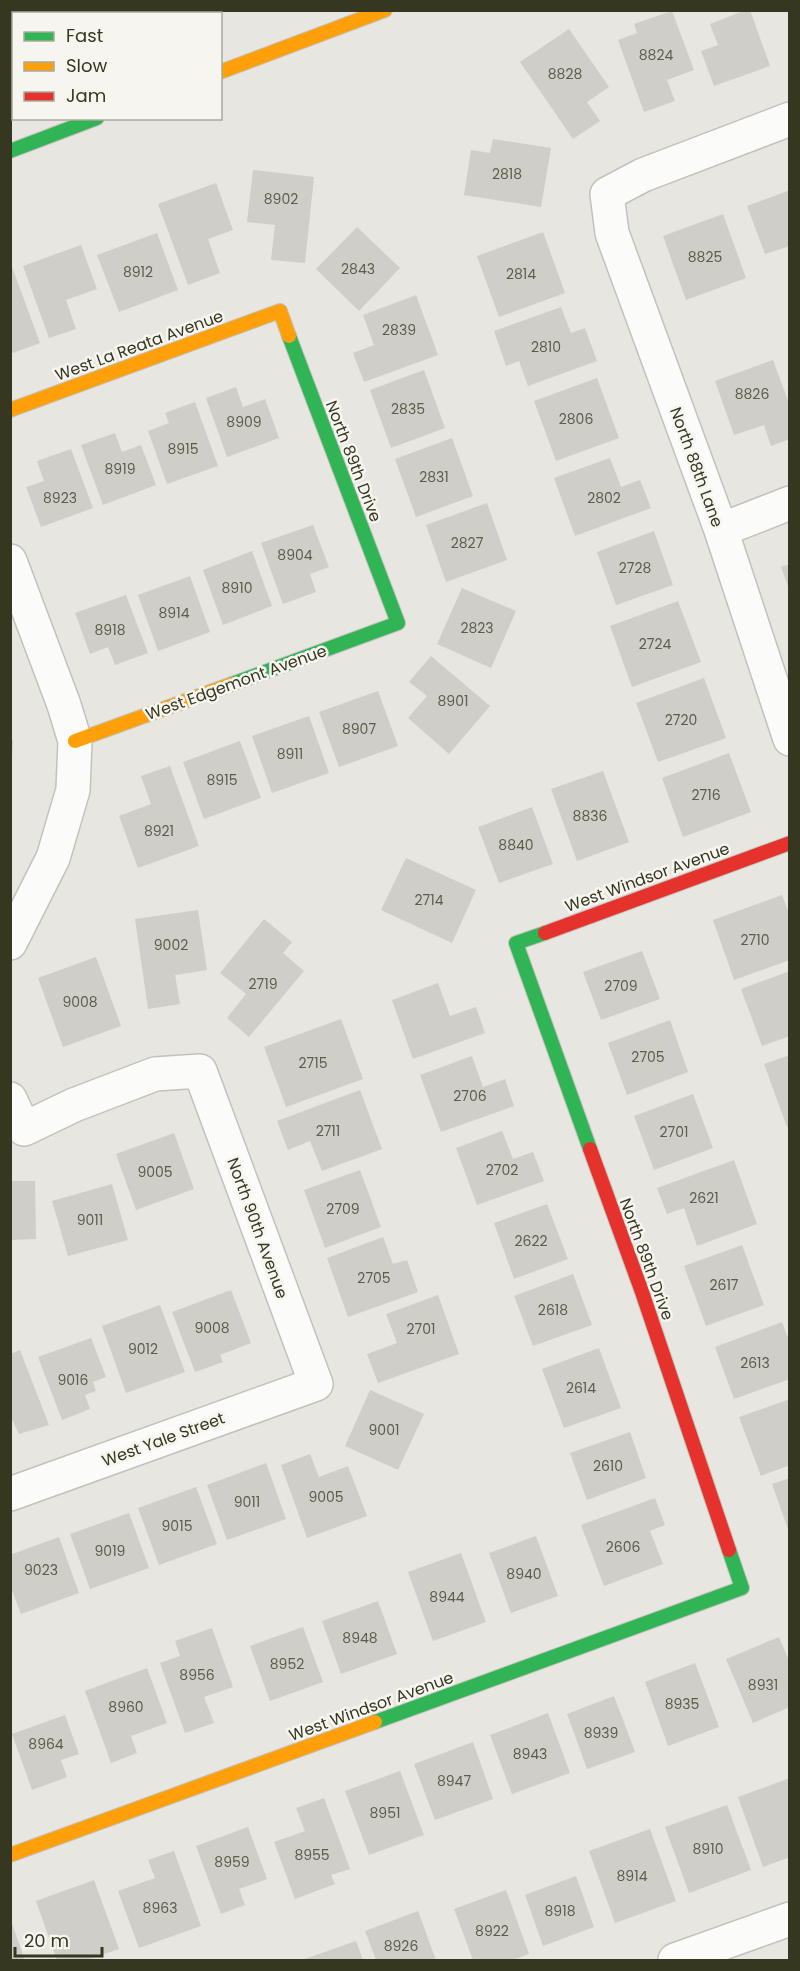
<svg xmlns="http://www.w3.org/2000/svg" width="800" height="1971" viewBox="0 0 800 1971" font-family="Poppins,sans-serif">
	<rect width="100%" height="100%" fill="#e7e6e1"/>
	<path fill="#cfcec9" d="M746,10H750L770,66L714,86L701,51L718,45L710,24Z
		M672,11L694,70L667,80L675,101L644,112L618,40L637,33L634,24Z
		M569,29L609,87L587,102L600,121L573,139L520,62Z
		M493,139L551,148L541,207L464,195L471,150L490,153Z
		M253,170L314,177L305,263L271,260L275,225L247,222Z
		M216,183L233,230L208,239L220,273L188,285L158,204Z
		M790,190V246L765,254L747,206Z
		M723,214L746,278L686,300L663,236Z
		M357,227L400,268L359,311L316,269Z
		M543,232L565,293L499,317L477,256Z
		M157,233L178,290L119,312L97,255Z
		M81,245L97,289L66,300L76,329L49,338L23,266Z
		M11,264L40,343L13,353L10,346Z
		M416,295L438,355L364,382L353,353L374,345L363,315Z
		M561,307L571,333L585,328L597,361L528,386L519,361L506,366L494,331Z
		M773,360L790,406V439L771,446L764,425L734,435L715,381Z
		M424,370L445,428L391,448L370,390Z
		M597,378L619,438L556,461L534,401Z
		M236,387L243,407L265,399L279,438L227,457L206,398Z
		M195,402L218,466L167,484L148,431L169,423L165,413Z
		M115,433L122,452L141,445L156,485L103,505L81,445Z
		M452,438L473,496L416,517L395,459Z
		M71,449L93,508L41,527L26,487L44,481L37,461Z
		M610,458L621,487L640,480L651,508L575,536L554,478Z
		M487,503L507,560L446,582L426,525Z
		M313,525L329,567L310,574L316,592L283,604L261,543Z
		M654,531L673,585L616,605L597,552Z
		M252,551L272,606L223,625L203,570Z
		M790,564V589H789L781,567Z
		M190,576L210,632L158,651L138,595Z
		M462,588L516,611L491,668L437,644Z
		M126,595L148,653L115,665L108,647L90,654L75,613Z
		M678,601L701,662L632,687L610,626Z
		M431,656L490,706L449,754L408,718L427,696L409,682Z
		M704,678L726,738L658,762L636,703Z
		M378,691L398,746L339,767L319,712Z
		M309,716L329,773L272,793L252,736Z
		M10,740H13L12,760H10Z
		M240,741L261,798L204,819L183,762Z
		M729,753L751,812L683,837L662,778Z
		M170,766L199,846L138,868L119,816L151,804L141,776Z
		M603,771L629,842L577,861L551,789Z
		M532,807L553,864L499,883L478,827Z
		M406,858L476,890L452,943L381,910Z
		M782,895L790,916V960L734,980L713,920Z
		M198,910L207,970L175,975L180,1004L148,1009L135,919Z
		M264,919L292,942L283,953L304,971L249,1037L227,1018L246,994L220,973Z
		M642,951L660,999L601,1020L583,972Z
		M96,957L121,1026L63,1047L38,978Z
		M790,971V1036L762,1046L741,989Z
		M438,983L450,1016L476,1007L485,1033L413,1059L392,1000Z
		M341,1019L363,1079L286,1107L264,1047Z
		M670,1020L688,1072L627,1095L608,1043Z
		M790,1055V1126L787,1127L764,1064Z
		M472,1056L483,1087L505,1079L514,1106L441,1132L420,1075Z
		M360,1090L382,1149L322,1171L310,1141L288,1150L277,1121Z
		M693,1094L713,1148L654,1170L634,1116Z
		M502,1131L513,1159L533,1152L544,1181L477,1205L456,1148Z
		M174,1133L194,1189L136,1210L116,1154Z
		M734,1160L757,1224L697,1246L684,1208L667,1214L657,1188Z
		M360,1170L381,1227L325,1248L304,1190Z
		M10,1181H35L36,1239L10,1240Z
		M112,1184L128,1240L68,1256L52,1201Z
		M547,1204L568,1259L514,1279L494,1223Z
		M383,1237L393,1264L407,1260L418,1292L348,1317L327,1258Z
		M742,1245L764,1305L706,1326L684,1266Z
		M573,1274L592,1325L533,1346L514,1296Z
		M231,1290L251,1343L220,1355L223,1362L195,1372L172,1312Z
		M438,1295L459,1354L378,1383L367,1354L397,1343L386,1314Z
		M160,1305L185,1372L126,1393L102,1326Z
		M782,1322L790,1343V1379L734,1399L715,1347Z
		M91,1338L106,1377L93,1382L96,1391L85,1395L90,1409L62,1420L38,1357Z
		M599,1348L621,1408L564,1428L542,1369Z
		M20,1350L49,1425L19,1434L10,1415V1354Z
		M370,1390L424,1414L398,1470L345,1446Z
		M790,1399V1465L761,1476L739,1417Z
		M630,1432L646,1478L587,1500L570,1453Z
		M310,1454L319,1477L348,1466L367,1516L307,1538L281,1465Z
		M266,1463L286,1519L227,1540L207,1485Z
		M790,1478V1532H789L772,1484Z
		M196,1487L217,1544L159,1565L138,1508Z
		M655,1498L665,1525L650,1531L663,1564L604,1586L581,1525Z
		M129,1513L149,1568L90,1589L70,1534Z
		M536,1536L558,1596L511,1613L489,1553Z
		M59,1537L79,1593L21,1614L10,1585V1555Z
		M461,1553L486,1622L433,1641L408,1572Z
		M378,1601L397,1654L341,1674L322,1621Z
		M303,1627L323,1682L270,1701L250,1646Z
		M212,1628L233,1687L204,1697L214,1723L185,1733L160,1663L180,1656L175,1641Z
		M779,1637L790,1663V1707L753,1723L726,1659Z
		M695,1663L719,1727L668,1746L645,1682Z
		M147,1668L167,1723L131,1736L137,1753L111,1763L85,1691Z
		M614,1696L635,1752L587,1769L567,1714Z
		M548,1713L570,1773L512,1794L490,1735Z
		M65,1715L79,1754L61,1760L67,1777L32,1790L12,1734Z
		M473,1742L493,1799L435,1820L414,1764Z
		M400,1771L424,1835L369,1855L345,1791Z
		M790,1778V1857L763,1867L738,1797Z
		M324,1798L350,1869L331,1875L335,1884L295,1899L274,1842L305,1831L296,1808Z
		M727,1805L751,1870L689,1893L665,1827Z
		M248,1827L267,1879L239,1889L245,1905L221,1914L196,1846Z
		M650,1829L676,1901L615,1923L589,1851Z
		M174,1851L201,1926L139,1948L118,1891L155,1878L148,1860Z
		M576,1876L594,1927L543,1946L525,1895Z
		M94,1880L119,1949L87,1960H57L36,1901Z
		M506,1890L529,1954L512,1960H473L454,1909Z
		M418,1911L436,1960H376L365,1931Z
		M10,1921H11L25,1960H10Z
		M356,1941L363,1960H302Z"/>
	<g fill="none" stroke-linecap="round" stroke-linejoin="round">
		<g stroke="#c2c2bd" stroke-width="36">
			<path id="street" d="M790,119L643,175L607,194L612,233L721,530L790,739
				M721,530L790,503
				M10,561L64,705L75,741L73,790L53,858L10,943
				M10,1099L24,1129L74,1105L155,1074L200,1071L316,1384L10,1494
				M675,1960L790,1919"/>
		</g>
		<g stroke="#c2c2bb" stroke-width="16">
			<path id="fast" d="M10,151L97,118
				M232,684L398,623L289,336
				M545,933L516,943L590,1149
				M375,1722L742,1588L729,1550"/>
		</g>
		<g stroke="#c2c2bb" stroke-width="16">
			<path id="slow" d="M220,72L385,10
				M10,410L280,311L289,336
				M75,741L232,684
				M10,1855L375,1722"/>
		</g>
		<g stroke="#c2c2bb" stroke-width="16">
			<path id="jam" d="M545,933L790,843
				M590,1149L642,1292L729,1550"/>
		</g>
		<use href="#street" stroke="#fbfbfa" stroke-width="33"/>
		<use href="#fast" stroke="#30b455" stroke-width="14"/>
		<use href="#slow" stroke="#ff9f0a" stroke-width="14"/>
		<use href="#jam" stroke="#e5322d" stroke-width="14"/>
	</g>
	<g text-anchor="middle" stroke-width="5" stroke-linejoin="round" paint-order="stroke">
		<g font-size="14" fill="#5c5d4b">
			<text x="656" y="60">8824</text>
			<text x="565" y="79">8828</text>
			<text x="507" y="179">2818</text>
			<text x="281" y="204">8902</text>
			<text x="705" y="262">8825</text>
			<text x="358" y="274">2843</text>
			<text x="138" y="277">8912</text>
			<text x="521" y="279">2814</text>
			<text x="399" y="335">2839</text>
			<text x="546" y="352">2810</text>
			<text x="752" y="399">8826</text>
			<text x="408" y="414">2835</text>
			<text x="576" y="424">2806</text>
			<text x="244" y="427">8909</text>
			<text x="183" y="454">8915</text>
			<text x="120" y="474">8919</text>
			<text x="434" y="482">2831</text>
			<text x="60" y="503">8923</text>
			<text x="604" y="503">2802</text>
			<text x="467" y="548">2827</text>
			<text x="295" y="560">8904</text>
			<text x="635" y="573">2728</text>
			<text x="237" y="593">8910</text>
			<text x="174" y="618">8914</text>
			<text x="477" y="633">2823</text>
			<text x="110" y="635">8918</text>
			<text x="655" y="649">2724</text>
			<text x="453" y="706">8901</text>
			<text x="681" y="725">2720</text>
			<text x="359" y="734">8907</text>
			<text x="290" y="759">8911</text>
			<text x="222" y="785">8915</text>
			<text x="706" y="800">2716</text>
			<text x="590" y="821">8836</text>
			<text x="159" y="836">8921</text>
			<text x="516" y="850">8840</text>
			<text x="429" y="905">2714</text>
			<text x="755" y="945">2710</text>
			<text x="171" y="950">9002</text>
			<text x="263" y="989">2719</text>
			<text x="621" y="991">2709</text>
			<text x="80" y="1007">9008</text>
			<text x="648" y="1062">2705</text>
			<text x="313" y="1068">2715</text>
			<text x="470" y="1101">2706</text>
			<text x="328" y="1136">2711</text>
			<text x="674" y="1137">2701</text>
			<text x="502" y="1175">2702</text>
			<text x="155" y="1177">9005</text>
			<text x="704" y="1203">2621</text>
			<text x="343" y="1214">2709</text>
			<text x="90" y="1225">9011</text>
			<text x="531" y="1246">2622</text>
			<text x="374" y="1283">2705</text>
			<text x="724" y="1290">2617</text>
			<text x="553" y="1315">2618</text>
			<text x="212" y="1333">9008</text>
			<text x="421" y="1334">2701</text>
			<text x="143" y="1354">9012</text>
			<text x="755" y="1368">2613</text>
			<text x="73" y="1385">9016</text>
			<text x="581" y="1393">2614</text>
			<text x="384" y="1435">9001</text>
			<text x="608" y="1471">2610</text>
			<text x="326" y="1502">9005</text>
			<text x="247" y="1507">9011</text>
			<text x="177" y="1531">9015</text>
			<text x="623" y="1552">2606</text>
			<text x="110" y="1556">9019</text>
			<text x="41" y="1575">9023</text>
			<text x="524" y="1579">8940</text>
			<text x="447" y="1602">8944</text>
			<text x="360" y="1643">8948</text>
			<text x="287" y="1669">8952</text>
			<text x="197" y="1680">8956</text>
			<text x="763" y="1690">8931</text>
			<text x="682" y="1709">8935</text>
			<text x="126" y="1712">8960</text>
			<text x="601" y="1738">8939</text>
			<text x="46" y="1749">8964</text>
			<text x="530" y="1759">8943</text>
			<text x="454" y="1786">8947</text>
			<text x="385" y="1818">8951</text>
			<text x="708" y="1854">8910</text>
			<text x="312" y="1860">8955</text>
			<text x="232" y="1867">8959</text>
			<text x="632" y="1881">8914</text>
			<text x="160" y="1913">8963</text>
			<text x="560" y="1916">8918</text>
			<text x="492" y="1936">8922</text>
			<text x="401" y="1951">8926</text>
		</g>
		<g font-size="16" fill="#353721" stroke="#f6f5ef">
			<text transform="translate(139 345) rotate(-20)" y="6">West La Reata Avenue</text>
			<text transform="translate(354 461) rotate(69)" y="6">North 89th Drive</text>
			<text transform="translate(697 467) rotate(70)" y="6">North 88th Lane</text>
			<text transform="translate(236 682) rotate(-20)" y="6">West Edgemont Avenue</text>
			<text transform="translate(647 877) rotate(-20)" y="6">West Windsor Avenue</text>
			<text transform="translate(258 1228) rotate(70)" y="6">North 90th Avenue</text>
			<text transform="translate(647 1259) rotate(70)" y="6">North 89th Drive</text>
			<text transform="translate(163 1439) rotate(-20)" y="6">West Yale Street</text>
			<text transform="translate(371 1706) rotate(-20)" y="6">West Windsor Avenue</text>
		</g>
	</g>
	<rect width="800" height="1971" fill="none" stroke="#353721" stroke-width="24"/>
	<rect x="12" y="12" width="210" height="108" fill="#f6f5ef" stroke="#a9a99d" stroke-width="1.5"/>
	<rect x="24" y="32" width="30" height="9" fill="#30b455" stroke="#a9a99d" stroke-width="1.5"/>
	<text x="66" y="42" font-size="18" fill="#353721">Fast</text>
	<rect x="24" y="62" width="30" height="9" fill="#ff9f0a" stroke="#a9a99d" stroke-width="1.5"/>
	<text x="66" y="72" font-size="18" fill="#353721">Slow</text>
	<rect x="24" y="92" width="30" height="9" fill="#e5322d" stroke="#a9a99d" stroke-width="1.5"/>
	<text x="66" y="102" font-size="18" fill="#353721">Jam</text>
	<path d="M15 1947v9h87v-9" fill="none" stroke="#353721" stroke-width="3"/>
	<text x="24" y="1947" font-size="18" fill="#353721" stroke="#f6f5ef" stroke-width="4.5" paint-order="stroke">20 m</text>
</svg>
